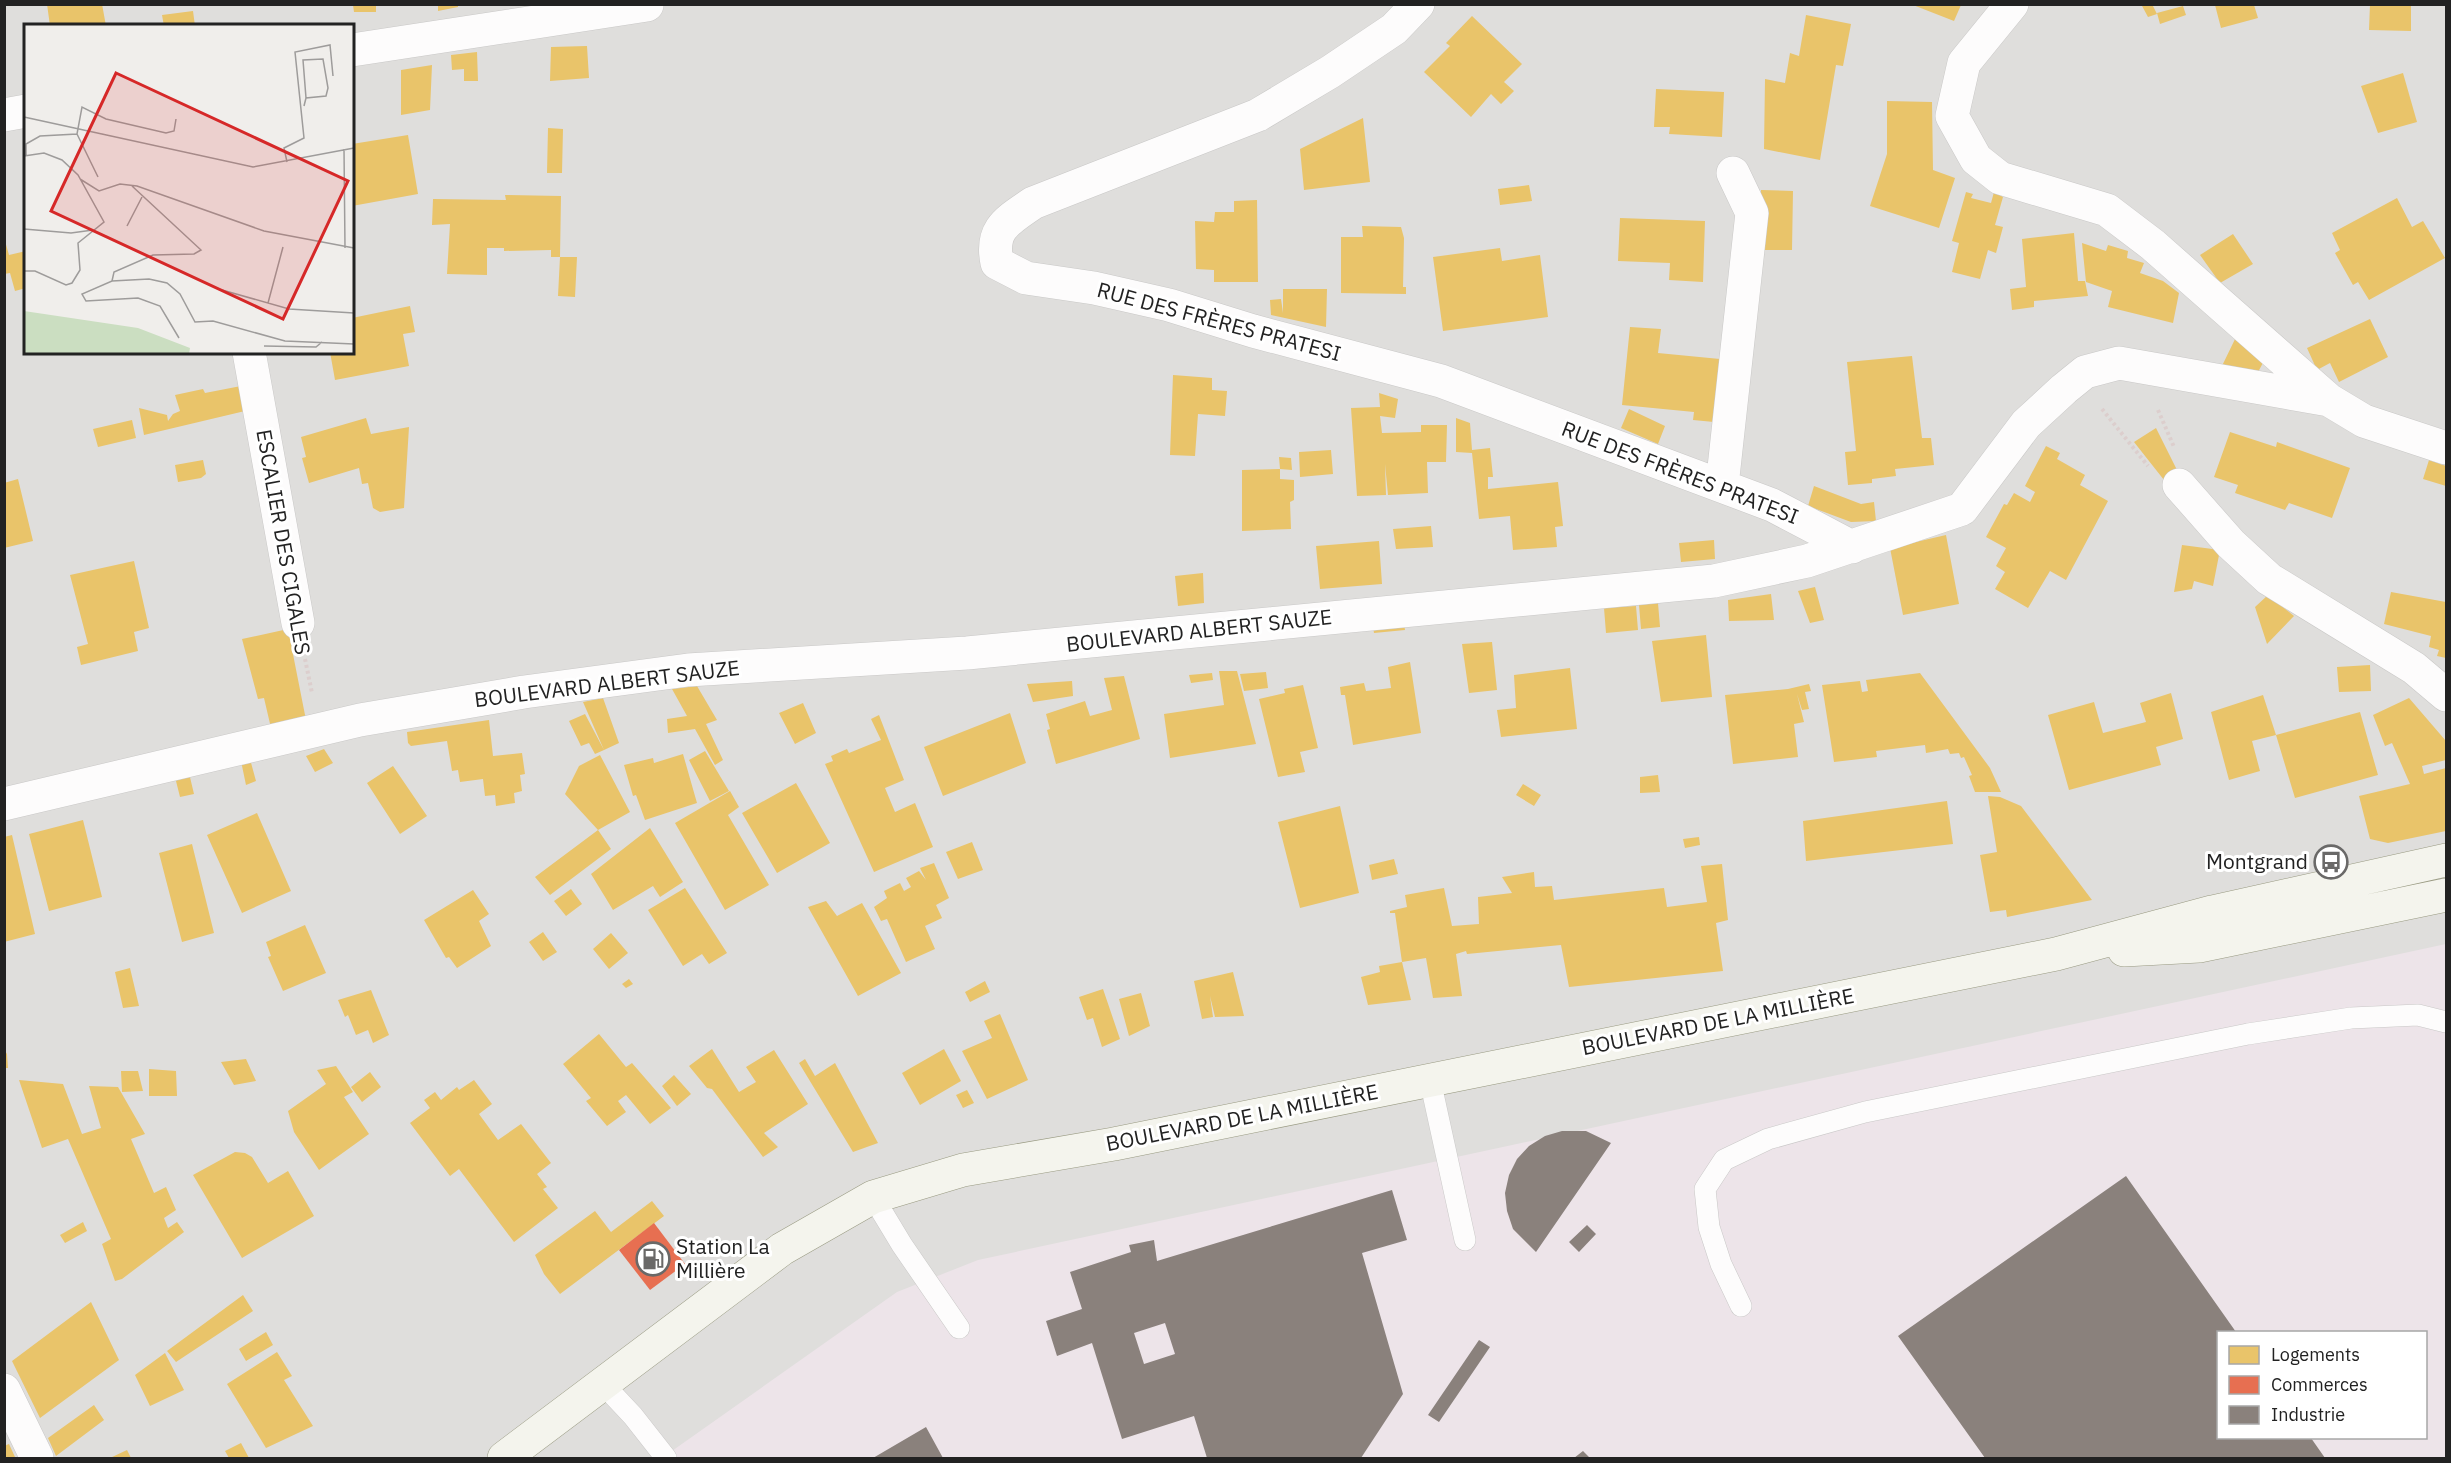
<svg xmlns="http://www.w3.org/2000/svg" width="2451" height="1463" viewBox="0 0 2451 1463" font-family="'IBM Plex Sans',sans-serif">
	<rect width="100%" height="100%" fill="#f0eeeb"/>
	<path fill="#dfdedc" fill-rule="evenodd" d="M5,5H2446V1458H5ZM26,26H352V352H26ZM2218,1332H2426V1438H2218Z"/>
	<path fill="#ede4e9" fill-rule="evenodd" d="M2446,944V1458H662L897,1292L978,1260ZM2218,1332H2426V1438H2218Z"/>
	<path fill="#e9c46a" d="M47,4H102L106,26H50Z
		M438,4H458V7L438,11Z
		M2141,4H2152L2157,14L2148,17Z
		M2370,4H2411V31L2369,30Z
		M353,5H376V12H354Z
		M1913,5H1961L1954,21Z
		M2215,5H2254L2258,18L2221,28Z
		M2183,6L2186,15L2160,24L2157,13Z
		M193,11L195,26H164L162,15Z
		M1806,15L1851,24L1843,66L1836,65L1820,160L1764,149L1765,79L1785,83L1790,53L1799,56Z
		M1472,16L1522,64L1504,82L1514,91L1501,104L1491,94L1471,117L1424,72L1450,46L1446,43Z
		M587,46L589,78L550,81L551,47Z
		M477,52L478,81H464V69L452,70L451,55Z
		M432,65L430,110L401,115V70Z
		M2403,73L2417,122L2378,133L2361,86Z
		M1656,89L1724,92L1722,137L1669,134L1670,127H1654Z
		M1887,101L1932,102L1933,170L1955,178L1939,228L1870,206L1887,154Z
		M1363,118L1370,182L1304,190L1300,149Z
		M548,128L563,129L562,173H547Z
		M408,135L418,194L352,206V144Z
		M1529,185L1532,201L1500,205L1498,189Z
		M1761,190L1793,191L1792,250H1761Z
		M1966,192L1973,194L1971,198L1991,203L1994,192L2003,197L1995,225L2003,227L1996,253L1988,250L1980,279L1952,272L1959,243L1952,241Z
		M505,195L561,196L560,257H551V250L504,251V248H487V275L447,274L450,224L432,225L433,199L506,200Z
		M2397,198L2412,227L2423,221L2445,258L2369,300L2358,282L2353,285L2335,253L2340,250L2332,233Z
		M1257,200L1258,282H1214V270L1196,269L1195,221L1214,222L1215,212H1234V201Z
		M1620,218L1705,221L1703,282L1669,280L1670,263L1618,261Z
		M1362,226L1401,227L1404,238L1403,287H1406V294L1341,293V237H1363Z
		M2074,233L2078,281H2085L2088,296L2034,301V307L2012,310L2010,289L2026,287L2022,239Z
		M2233,234L2253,264L2220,283L2200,255Z
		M5,241L9,255L26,251V288L15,291L10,273L4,274Z
		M2082,243L2106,251L2108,245L2128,251L2127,258L2144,263L2140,273L2163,281L2179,293L2173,323L2108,307L2112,291L2086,282Z
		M1500,248L1502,261L1540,255L1548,317L1443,331L1433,257Z
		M560,257H577L575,297L558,296Z
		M1283,289H1327L1326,327L1271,315L1270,300L1281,299L1283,313Z
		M410,306L415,332L403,334L409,366L335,380L330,352H352V342H355L352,318Z
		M2370,319L2388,357L2339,382L2330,363L2317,370L2307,348Z
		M1630,327L1661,329L1658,353L1720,359L1714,422L1693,420L1694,412L1622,405Z
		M2237,335L2265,359L2257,374L2221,368Z
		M1912,356L1922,438H1931L1934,465L1895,469L1896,476L1872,479V483L1848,485L1845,452L1856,451L1847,362Z
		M1173,375L1212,378V390L1227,391L1225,416L1198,414L1195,456L1170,455Z
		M241,386L245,411L144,435L139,408L167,415L168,421L173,414L180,411L175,395L203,389L205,393Z
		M1379,393L1398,399L1395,418L1380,416L1382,433L1421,432V425H1447L1446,462H1427L1428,493L1388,495L1385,464L1386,495L1357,496L1351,408L1380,407Z
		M1629,409L1665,426L1658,444L1621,428Z
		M366,418L371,434L409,427L404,508L380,512L373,508L368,483L362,484L359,468L309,483L302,458L306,457L301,437Z
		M1456,418L1470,423L1472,450L1490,448L1493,477H1488V489L1558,482L1563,526L1555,527L1557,547L1513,550L1510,516L1479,519L1472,453L1456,452Z
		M132,420L136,438L98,447L93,429Z
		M2156,428L2177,470L2164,480L2134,442Z
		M2230,432L2276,447L2277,442L2350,468L2332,518L2289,503L2285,510L2235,493L2238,485L2214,477Z
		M2046,446L2060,453L2057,459L2085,475L2080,485L2108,501L2066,580L2050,571L2028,608L1995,589L2005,572L1996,566L2006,548L1986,537L2004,504L2007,505L2014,493L2030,502L2035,492L2025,486Z
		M1331,450L1333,474L1300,477L1299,452Z
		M1279,457L1291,458L1292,470L1280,469Z
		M203,460L206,474L201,478L178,482L175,465Z
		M2429,460L2446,466V486L2423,479Z
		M1280,469V479L1294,480V500L1290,502L1291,529L1242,531V470Z
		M18,479L33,541L4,548V483Z
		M1814,486L1861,504L1874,502L1876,521L1851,522L1808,506Z
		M1431,526L1433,547L1396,549L1393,529Z
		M1946,535L1959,604L1903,615L1890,548Z
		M1714,540L1715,559L1681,562L1679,543Z
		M1379,541L1382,584L1320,589L1316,546Z
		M2182,545L2220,550L2213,586L2194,581L2192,589L2174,592Z
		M134,561L149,628L134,632L138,651L81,665L77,647L88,644L70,575Z
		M1203,573L1204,603L1178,606L1175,576Z
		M1815,587L1824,620L1810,623L1798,591Z
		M2391,592L2446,602V658L2437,656L2439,650L2429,647L2431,636L2384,624Z
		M1771,594L1774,620L1729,621L1728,600Z
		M2268,595L2294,616L2267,644L2255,607Z
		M1658,603L1660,627L1641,629L1639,605Z
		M1636,606L1638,630L1606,633L1604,608Z
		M1404,624L1405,630L1374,633L1373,627Z
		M288,629L306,720L271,728L264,698L258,699L242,639Z
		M1706,635L1712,697L1661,702L1652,641Z
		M1492,642L1497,690L1469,693L1462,644Z
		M1410,662L1421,733L1353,745L1345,695H1341L1340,687L1364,683L1366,691L1391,688L1388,667Z
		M2370,665L2371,691L2339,692L2337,667Z
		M1570,668L1577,729L1501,737L1497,710L1516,708L1514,675Z
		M1219,671H1237L1256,744L1170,758L1164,714L1224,705Z
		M1266,672L1268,688L1244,691L1240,674Z
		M1212,673L1213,680L1191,683L1189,675Z
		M1920,673L1990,768L2001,792H1975L1969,776L1972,775L1964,757L1961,758L1959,753L1950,754L1948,749L1926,753L1925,745L1876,751L1877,757L1834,762L1822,685L1860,681L1862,692L1868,691L1866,680Z
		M1124,676L1140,739L1056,764L1047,730L1050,729L1046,714L1085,701L1090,716L1112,710L1104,678Z
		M1072,681L1073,696L1033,702L1027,684Z
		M1809,684L1811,691L1805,692L1809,709L1802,710L1797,694L1804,722L1794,724L1798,757L1733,764L1725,695L1788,689Z
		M1303,685L1318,748L1300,752L1305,772L1278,777L1259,699L1285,693L1284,689Z
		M697,686L717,720L706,724L723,760L715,765L695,729L668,733L667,719L687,716L672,689Z
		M2171,693L2183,739L2156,747L2161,765L2069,790L2048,715L2094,702L2103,733L2146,722L2140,703Z
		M2263,695L2276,735L2252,741L2260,771L2229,780L2211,712Z
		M603,698L619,743L604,750L595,754L589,743L581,746L569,721L585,714L604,750L583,702Z
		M2409,698L2446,741V760L2422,766L2424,774L2446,768V831L2388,843L2370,839L2359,796L2410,784L2392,743L2385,746L2373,715Z
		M803,703L816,733L795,744L779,713Z
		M2360,712L2378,775L2295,798L2276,735Z
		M1010,713L1026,763L943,796L924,747Z
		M879,715L904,780L885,788L895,812L915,803L933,847L874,872L825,764L833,761L831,756L847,749L849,753L881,740L871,719Z
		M489,720L493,756L522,753L525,774L520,775L522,791L514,793L515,803L496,806L495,795L485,796L483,779L460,782L458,770L452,771L447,741L411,746L408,743L407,732Z
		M324,749L333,763L315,772L306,756Z
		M705,751L729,791L710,801L689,760Z
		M683,754L697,803L645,820L636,795L633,796L624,765L653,758L654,763Z
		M600,755L630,812L598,830L611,849L550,895L535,877L598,830L565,794L579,766Z
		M250,759L256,781L246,785L241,761Z
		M393,766L427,816L400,834L367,783Z
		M189,773L194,794L180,797L175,777Z
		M1658,775L1660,792L1640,793V777Z
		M796,783L830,843L777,873L742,813Z
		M1523,784L1541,795L1534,806L1516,795Z
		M730,791L739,807L728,815L769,885L725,910L675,823Z
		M1988,796L2000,797L2021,806L2092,900L2007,917L2006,910L1990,912L1980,855L1997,852Z
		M1947,801L1953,844L1806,861L1803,821Z
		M1340,806L1359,893L1300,908L1278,822Z
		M257,813L291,891L242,913L207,835Z
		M83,820L102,897L49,911L29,834Z
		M650,828L683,882L660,897L653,886L613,910L591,874Z
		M12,835L35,934L4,942V837Z
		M1699,837L1700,845L1685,848L1683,839Z
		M972,842L983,870L958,879L946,852Z
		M192,844L214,933L182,942L159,853Z
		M1394,859L1398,874L1372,880L1369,865Z
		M934,863L949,898L936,905L942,918L925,926L935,949L906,962L887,919L881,921L874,907L887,898L884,891L900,883L904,891L911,887L906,878L919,871L926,880L920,868Z
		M1722,864L1728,920L1716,923L1723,971L1569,987L1561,945L1467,954L1466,951L1456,954L1462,996L1433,998L1426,958L1402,962L1395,913H1390V911L1407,907L1405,895L1444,888L1452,926L1479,924L1478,897L1512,893L1502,877L1534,872L1535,887L1552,886L1554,900L1664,888L1667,907L1707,902L1701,866Z
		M685,888L727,953L709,964L702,954L683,966L648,910Z
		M571,889L582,904L566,916L554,901Z
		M473,890L489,914L479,921L491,946L457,968L449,957L446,958L424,920Z
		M826,901L837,916L862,903L901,973L858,996L808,907Z
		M305,925L326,973L283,991L268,957L271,956L266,942Z
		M543,932L557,952L543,961L529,942Z
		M611,933L628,953L609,969L593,949Z
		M1402,962L1411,1000L1368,1005L1361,977L1380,972L1379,966Z
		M130,968L139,1006L123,1008L115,972Z
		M1233,972L1244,1016L1215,1017L1210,996L1213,1017L1202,1019L1194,981Z
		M629,979L633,984L626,988L622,984Z
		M985,981L990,992L970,1002L965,992Z
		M1103,989L1120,1039L1102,1047L1093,1018L1087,1020L1079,997Z
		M371,990L389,1035L373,1043L368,1030L356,1035L348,1015L345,1017L338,1000Z
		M1141,993L1150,1026L1129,1036L1119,999Z
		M1000,1014L1028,1080L987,1099L962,1051L992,1038L984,1021Z
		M599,1034L626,1067L632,1063L671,1108L650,1124L626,1095L618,1101L626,1112L607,1126L586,1101L591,1098L563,1064Z
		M4,1049L7,1054L8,1068H4Z
		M712,1049L739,1092L756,1082L746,1067L774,1050L808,1104L764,1133L778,1147L763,1157L712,1089L707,1088L689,1066Z
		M944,1049L961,1081L920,1105L902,1073Z
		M246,1059L256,1081L234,1085L221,1062Z
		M805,1059L815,1076L835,1063L878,1143L853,1152L799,1063Z
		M336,1066L353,1092L344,1097L369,1134L319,1170L294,1132L288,1111L326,1084L317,1070Z
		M149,1069L176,1071L177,1096H149Z
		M121,1071H138L143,1091L122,1092Z
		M370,1072L381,1087L362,1102L351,1087Z
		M674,1075L691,1094L677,1106L662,1086Z
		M19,1080L63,1084L82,1134L101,1128L89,1086L118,1087L145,1134L131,1139L154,1193L166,1187L176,1210L164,1218L168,1228L177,1222L184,1232L122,1279L115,1281L102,1244L111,1239L68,1139L42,1148Z
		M474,1080L492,1104L479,1114L498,1140L521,1124L551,1163L537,1174L547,1187L543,1189L558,1208L514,1242L459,1169L450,1176L410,1123L430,1108L424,1100L435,1092L441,1100L457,1087L459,1090Z
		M967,1090L974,1103L963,1108L956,1095Z
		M235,1152L245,1153L252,1157L268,1183L288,1171L314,1216L242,1258L193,1175Z
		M652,1201L664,1216L560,1294L544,1274L535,1255L595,1211L611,1232Z
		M83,1222L87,1231L65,1243L60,1235Z
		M243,1295L253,1311L176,1362L167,1351Z
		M91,1302L119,1360L40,1418L12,1361Z
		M266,1332L273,1345L246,1361L239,1349Z
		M277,1352L292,1376L284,1380L313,1426L266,1448L227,1384Z
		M165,1353L184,1390L150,1406L135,1375Z
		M94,1405L104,1420L56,1456L48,1438Z
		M241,1443L249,1458H229L225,1451Z
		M9,1444L15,1457L4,1458V1446Z
		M127,1450L131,1458H110Z"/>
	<path fill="#e76f51" d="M654,1223L685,1264L650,1290L619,1250Z"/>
	<path fill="#8a817c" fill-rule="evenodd" d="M1562,1131H1586L1611,1143L1536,1252L1513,1229L1507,1211L1505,1193L1509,1175L1517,1159L1529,1146L1545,1136Z
		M2126,1176L2236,1332H2218V1438H2311L2325,1458H1985L1898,1336Z
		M1392,1190L1407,1240L1362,1253L1403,1394L1361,1458H1207L1194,1416L1122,1439L1092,1343L1057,1356L1046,1321L1082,1309L1070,1272L1131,1252L1129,1245L1154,1240L1157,1261ZM1165,1323L1175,1354L1144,1364L1134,1333Z
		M1587,1225L1596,1234L1579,1252L1569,1242Z
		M1479,1340L1490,1347L1439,1422L1428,1415Z
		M926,1427L943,1458H873Z
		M1583,1451L1590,1458H1574Z"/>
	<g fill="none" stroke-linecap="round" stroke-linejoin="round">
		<g stroke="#c9c8c7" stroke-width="22">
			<path id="lane" d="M1430,1080L1465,1240
				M873,1197L902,1245L959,1328
				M1741,1306L1721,1264L1709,1227L1705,1189L1724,1160L1768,1139L1865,1112L2248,1034L2351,1018L2418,1015L2446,1022
				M603,1384L633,1416L666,1458"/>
		</g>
		<g stroke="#c9c8c7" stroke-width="34">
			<path id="street" d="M1418,4L1394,29L1330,72L1258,115L1033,203C1007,221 990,229 997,263L1026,278L1094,288L1169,305L1253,331L1441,381L1772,505L1852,547
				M2012,4L1964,63L1952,116L1976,159L2000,178L2107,210L2153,245L2329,400L2364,421L2446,448
				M352,50L647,5
				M4,115L26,111
				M249,352L298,623
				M2179,485L2231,544L2269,579L2414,668L2446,695
				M1722,486L1752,213L1733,173
				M4,804L360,720L524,692L688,670L967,653L1714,581L1807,561L1962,509L2026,424L2064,389L2085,372L2119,363L2329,400
				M4,1390L37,1458"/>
		</g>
		<g stroke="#999a82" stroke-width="34">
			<path id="secondary" d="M2124,950L2199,946L2446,895
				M504,1458L782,1249L873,1197L963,1170L1114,1144L2056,954L2212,912L2446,860"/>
		</g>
		<path stroke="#dccecd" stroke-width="4" stroke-dasharray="3 3" stroke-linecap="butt" d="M2102,409L2148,466
			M2158,410L2174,447
			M305,659L312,693"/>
		<use href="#lane" stroke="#fdfcfc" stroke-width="21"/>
		<use href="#street" stroke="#fdfcfc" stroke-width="33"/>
		<use href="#secondary" stroke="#f4f4ed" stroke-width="33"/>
	</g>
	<defs>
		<g id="bus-ring" transform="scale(1.725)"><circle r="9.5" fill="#fff" stroke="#6a6968" stroke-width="1.5"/><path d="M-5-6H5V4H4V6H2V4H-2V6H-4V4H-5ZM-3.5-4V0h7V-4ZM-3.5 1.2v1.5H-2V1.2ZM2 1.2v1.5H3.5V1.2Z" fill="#6a6968"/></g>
		<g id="fuel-ring" transform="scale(1.725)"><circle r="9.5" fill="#fff" stroke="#6a6968" stroke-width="1.5"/><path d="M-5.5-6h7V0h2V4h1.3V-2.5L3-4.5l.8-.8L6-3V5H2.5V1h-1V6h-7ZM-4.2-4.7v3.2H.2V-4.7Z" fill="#6a6968"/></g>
	</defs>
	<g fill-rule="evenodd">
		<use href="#bus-ring" x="2331" y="862"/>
		<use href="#fuel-ring" x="653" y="1259"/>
	</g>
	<g text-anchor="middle" stroke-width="6" stroke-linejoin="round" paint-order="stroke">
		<g font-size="21" fill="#222" stroke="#fff">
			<text transform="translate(1219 322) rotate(15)" y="7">RUE DES FRÈRES PRATESI</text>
			<text transform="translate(1680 473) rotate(21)" y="7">RUE DES FRÈRES PRATESI</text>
			<text transform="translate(283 542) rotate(80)" y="7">ESCALIER DES CIGALES</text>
			<text transform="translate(1199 631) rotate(-6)" y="7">BOULEVARD ALBERT SAUZE</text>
			<text transform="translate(607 684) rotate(-7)" y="7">BOULEVARD ALBERT SAUZE</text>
			<text transform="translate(1718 1022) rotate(-11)" y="7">BOULEVARD DE LA MILLIÈRE</text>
			<text transform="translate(1242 1118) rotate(-11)" y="7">BOULEVARD DE LA MILLIÈRE</text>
		</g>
		<g font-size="21" fill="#222" stroke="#fff" text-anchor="end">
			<text x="2308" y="869">Montgrand</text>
			<text x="676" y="1254" text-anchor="start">Station La<tspan x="676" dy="24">Millière</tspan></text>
		</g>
	</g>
	<g transform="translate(24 24)">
		<rect width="330" height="330" fill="#f0eeeb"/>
		<path d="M0,287L114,304L166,324L165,330H0Z" fill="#cbdec1"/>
		<path fill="none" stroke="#9e9c9b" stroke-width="1.5" d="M280,82L282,74L302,72L304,64L299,35L279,36L282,74M0,93L229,143L330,124M53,110L74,153M320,125L321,224M2,131V120L16,112L53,110L58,83L82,95L142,109L150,107L152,95M0,132L20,129L38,136L54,151L80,198L54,219L56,246L48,259L42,261L11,247H0M263,138L260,124L280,114L271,28L306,21L309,52M56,155L75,167L96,160L113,162L240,207L330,224M103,202L118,173M0,205L47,209L69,206M88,257L90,248L129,231L170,230L177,226L108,162M198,266L265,285L330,289M244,279L259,223M155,314L136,282L114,274L62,277L58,270L88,257L125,255L143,259L156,270L171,298L189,297L261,317L330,320M240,322L292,323L298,318"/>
		<path fill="#d62828" fill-opacity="0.15" stroke="#d62828" stroke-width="3" d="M92,49L324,157L259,295L27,187Z"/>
		<rect width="330" height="330" fill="none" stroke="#222" stroke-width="3"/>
	</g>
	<rect width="2451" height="1463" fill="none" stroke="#222222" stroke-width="12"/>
	<rect x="2217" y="1331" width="210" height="108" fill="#ffffff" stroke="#a7a7a7" stroke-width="1.5"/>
	<rect x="2229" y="1346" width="30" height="18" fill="#e9c46a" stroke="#a7a7a7" stroke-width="1.5"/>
	<text x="2271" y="1361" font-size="18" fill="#222222">Logements</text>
	<rect x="2229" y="1376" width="30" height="18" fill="#e76f51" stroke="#a7a7a7" stroke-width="1.5"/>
	<text x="2271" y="1391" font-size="18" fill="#222222">Commerces</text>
	<rect x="2229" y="1406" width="30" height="18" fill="#8a817c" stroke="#a7a7a7" stroke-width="1.5"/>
	<text x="2271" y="1421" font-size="18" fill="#222222">Industrie</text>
</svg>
